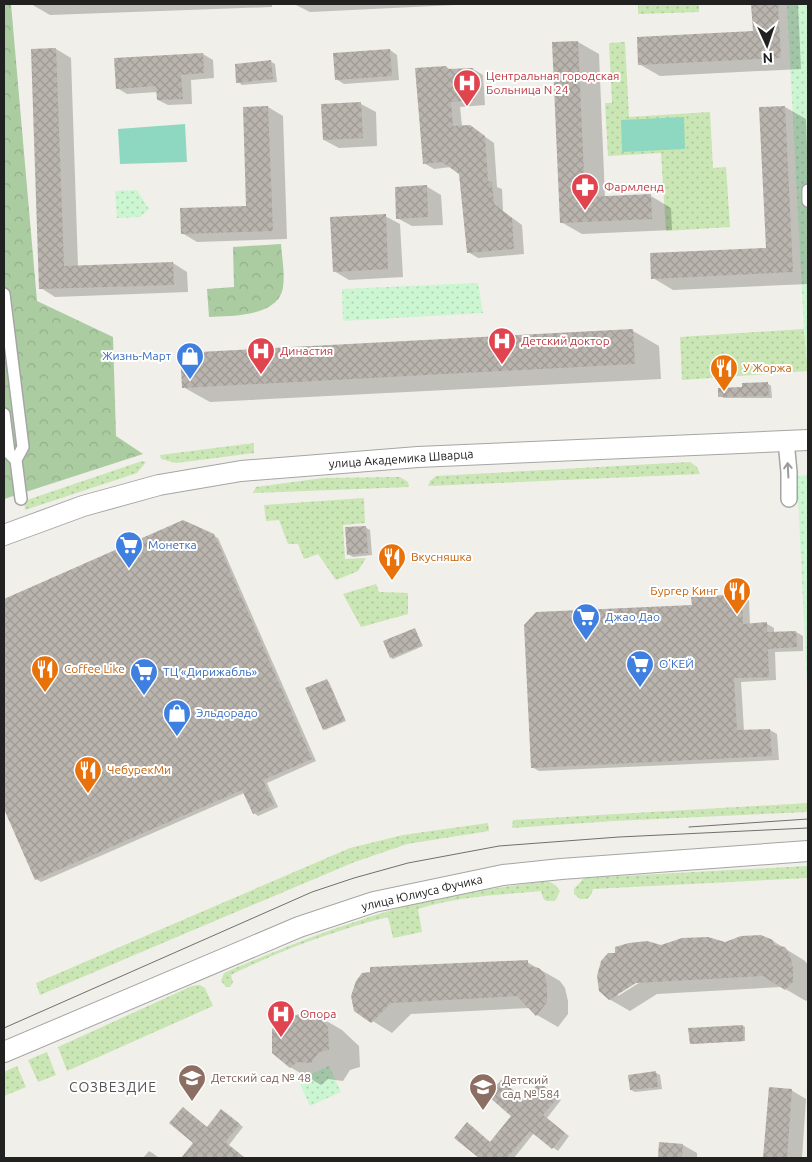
<svg xmlns="http://www.w3.org/2000/svg" width="812" height="1162" viewBox="0 0 812 1162" font-family="Ubuntu,sans-serif">
	<defs>
		<pattern id="grass-dots" width="8" height="8" patternUnits="userSpaceOnUse" patternTransform="scale(1.25)"><rect width="8" height="8" fill="#c9e6b4"/><path d="M2 2h.1M6 6h.1" fill="none" stroke="#acc59a" stroke-width="1.8" stroke-linecap="round"/></pattern>
		<pattern id="forest-crowns" width="20" height="18" patternUnits="userSpaceOnUse" patternTransform="scale(1.25)"><rect width="20" height="18" fill="#abcca1"/><path d="M2 6a3 3 0 1 1 6 0M12 15a3 3 0 1 1 6 0" fill="none" stroke="#93af8a"/></pattern>
		<pattern id="park-dots" width="8" height="8" patternUnits="userSpaceOnUse" patternTransform="scale(1.25)"><rect width="8" height="8" fill="#cbf6d1"/><path d="M2 2h.1M6 6h.1" fill="none" stroke="#aed3b3" stroke-width="1.8" stroke-linecap="round"/></pattern>
		<pattern id="building-cross-hatch" width="8" height="8" patternUnits="userSpaceOnUse" patternTransform="scale(1.25)"><rect width="8" height="8" fill="#bab4ae"/><path d="M0 0l8 8M0 8l8-8" fill="none" stroke="#a09a95"/></pattern>
	</defs>
	<rect width="100%" height="100%" fill="#f1efe9"/>
	<path fill="url(#grass-dots)" d="M638,4H699V12L638,14Z
		M625,42L629,117L710,112L713,168L726,167L730,227L666,231L661,153L608,156L605,103H612L609,43Z
		M804,329L808,371L682,380L680,337Z
		M254,443V453L176,463L161,459L160,455Z
		M142,461L146,462L137,473L25,510L24,501Z
		M690,462L697,467L700,474L428,486L430,481L436,476Z
		M400,477L408,482L409,487L253,493L256,487L323,478Z
		M364,498L365,523L343,525L345,559L366,558L358,571L336,580L318,554L304,559L298,544H288L279,520L266,521L264,505Z
		M376,584L379,592L408,593V614L361,627L343,594Z
		M808,803V812L613,821L512,828L513,820Z
		M488,823L489,831L407,844L352,863L40,995L36,983L350,848L403,835Z
		M808,866V878L593,889L591,895L587,899H580L574,894V889L584,878Z
		M548,881L555,885L560,891L555,901H546L543,898L541,891C499,895 457,896 418,909L422,932L393,938L388,917C333,931 281,950 231,975L233,982L230,987H226L221,981L224,973C286,946 348,922 413,904C457,892 503,887 548,881Z
		M200,985L205,988L213,1006L67,1071L58,1047L192,986Z
		M47,1052L56,1075L38,1082L28,1060Z
		M17,1066L26,1087L4,1096V1072Z"/>
	<path fill="url(#forest-crowns)" d="M4,4H11L37,301L113,337L116,436L143,454L4,499Z
		M281,244C282,258 285,274 283,287C279,317 231,316 209,317L207,289L234,287L233,247Z"/>
	<path fill="url(#park-dots)" d="M787,4H808V370L804,329Z
		M137,190L149,209L140,217L117,218L115,191Z
		M478,283L483,313L343,321L342,289Z
		M808,475V706L797,476Z
		M329,1066L341,1092L310,1106L298,1080Z"/>
	<path fill="#8ed8c1" d="M684,117L685,149L622,152L621,120Z
		M185,124L187,162L120,164L118,129Z"/>
	<path fill="#0003" fill-rule="evenodd" d="M31,4H272V7L50,15Z
		M294,4H476L310,12Z
		M752,4H798L801,69L660,76L639,64L755,32Z
		M578,42L599,54L605,198L651,196L671,208L672,230L582,234L561,222L553,43Z
		M56,49L71,58L78,266L173,263L187,272L188,292L55,297L41,288L32,50Z
		M390,50L397,55L399,80L344,84L336,79Z
		M203,54L213,60L214,78L191,80L192,104L168,105L158,100V92L127,94L117,88Z
		M270,61L275,64L277,82L242,85L238,82Z
		M446,67L451,70L473,69L483,75L485,105L460,107L462,126H470L494,143L497,187L502,189L503,211L522,225L524,254L478,258L468,252L460,174L451,167L434,169L424,163Z
		M361,104L376,112L377,146L339,148L324,140Z
		M268,107L283,116L287,239L197,242L182,233L248,207L244,108Z
		M785,107L806,119L808,175V284L673,290L653,278L767,249Z
		M426,186L441,195L443,225L412,226L397,218Z
		M385,216L400,224L403,277L349,280L334,271Z
		M633,331L659,346L661,379L210,402L183,387Z
		M767,383L771,386L772,398H724L720,396Z
		M183,522L218,538L316,761L267,783L278,807L258,816L254,813L244,793L41,882L36,879L4,806V600Z
		M365,527L370,530L372,555L353,557L348,554Z
		M742,596L749,600L750,625L767,624L774,628V633L796,632L803,636V651L775,652L776,680L741,682L744,731L770,730L777,734L779,760L539,771L532,767L693,606Z
		M414,629L423,646L393,659L391,658Z
		M327,680L329,682L346,721L325,730L324,729Z
		M773,941L805,961L808,965V999L806,1001L782,987L657,994L630,1011L609,999L616,954L661,947ZM641,979L642,981L618,996V993Z
		M527,962L560,981L565,988L568,1001V1014L558,1027L537,1015L530,1008L411,1014L392,1033L355,1010Z
		M311,1012L342,1030L359,1046L360,1067L350,1070L343,1081L328,1079L321,1085L290,1067Z
		M743,1026L745,1027V1041L691,1044Z
		M656,1073L660,1075L662,1089L635,1092L631,1090Z
		M540,1083L561,1100L547,1118L569,1136L558,1151L534,1133L514,1158H478L472,1127L491,1143Z
		M770,1089L791,1090L806,1099L802,1158H765Z
		M226,1113L243,1127L229,1145L245,1158H182L207,1128Z
		M661,1144L683,1145L697,1153V1158H660Z
		M149,1151L154,1154L159,1158H143Z"/>
	<path fill="url(#building-cross-hatch)" d="M751,4H778L781,58L638,65L637,37L753,31Z
		M578,41L585,197L651,194L652,219L560,223L552,42Z
		M56,48L64,266L173,262L174,285L39,289L31,49Z
		M390,49L392,76L335,80L333,53Z
		M203,53L204,73L181,75L183,99L157,100L156,86L116,89L114,58Z
		M271,60L273,79L236,83L235,64Z
		M446,66L448,69L473,68L475,100L451,102L453,126L470,125L485,136L488,181L492,182L494,204L512,218L514,249L467,253L459,174L442,162L423,164L415,68Z
		M361,102L363,138L323,140L321,104Z
		M268,106L273,231L181,234L180,208L246,206L243,107Z
		M785,106L793,272L651,279L650,253L766,248L759,107Z
		M427,185L428,217L396,219L395,187Z
		M386,214L388,269L333,272L330,217Z
		M633,329L635,364L182,388L180,353Z
		M768,382L769,396L718,397V388L742,387V383Z
		M183,520L214,534L312,759L263,780L274,805L253,814L242,790L35,880L4,809V599Z
		M366,526L368,553L347,555L345,527Z
		M742,594L743,624L767,622V632L796,631L797,647L768,649L769,677L734,678L737,730L770,729L772,756L531,768L524,625L536,612L692,605L691,597Z
		M415,628L422,645L390,658L383,641Z
		M327,679L345,720L323,730L305,688Z
		M761,935L773,940L774,945L785,947L790,955L793,968V982L785,990L763,976L636,983L609,1000L599,991L597,976L601,961L608,953H615V947L629,943L647,941L661,945L682,938L708,937L725,942L741,936Z
		M528,960V966L539,968L545,975L547,988V1002L536,1016L517,996L391,1003L371,1023L354,1011L351,996L356,981L362,973L370,972V967Z
		M311,1011L328,1027L329,1050L319,1052L311,1063L297,1062L290,1068L272,1053V1029L289,1017Z
		M743,1025L744,1041L690,1044L688,1028Z
		M656,1071L658,1087L630,1090L628,1075Z
		M501,1080L525,1100L539,1082L558,1097L543,1115L565,1133L552,1149L530,1131L507,1158H479L454,1138L467,1122L490,1142L511,1116L488,1096Z
		M769,1087L792,1089L787,1158H763Z
		M183,1107L207,1127L221,1109L240,1124L225,1142L245,1158H181L193,1143L169,1123Z
		M659,1142L683,1144L682,1158H658Z"/>
	<g fill="none" stroke-linecap="round" stroke-linejoin="round">
		<g stroke="#a5a5a5" stroke-width="14">
			<path id="pedestrian" d="M808,190V201
				M4,294L23,447L16,460L21,499
				M4,414L9,453L16,460"/>
		</g>
		<g stroke="#a5a5a5" stroke-width="18">
			<path id="minor" d="M786,441L789,472V499"/>
		</g>
		<g stroke="#a5a5a5" stroke-width="22">
			<path id="tertiary" d="M4,535L83,506L159,485L241,471L418,457L808,440
				M4,1052L299,927L374,902L503,875L561,869L808,851"/>
		</g>
		<use href="#pedestrian" stroke="#fff" stroke-width="11"/>
		<use href="#minor" stroke="#fff" stroke-width="15"/>
		<use href="#tertiary" stroke="#fff" stroke-width="20"/>
		<path stroke="#6f6f6f" stroke-width="1" d="M689,827L808,819
			M4,1028L312,892L354,878L408,863L499,846L619,837L808,828"/>
	</g>
	<defs><path id="oneway-shaft" d="M-6 0H5M1.5-3L5.5 0L1.5 3" fill="none" stroke-width="1.6" stroke-linecap="round" stroke-linejoin="round" transform="scale(1.25)"/></defs>
	<use stroke="#9b9b9b" href="#oneway-shaft" transform="translate(788 470) rotate(-93)"/>
	<defs>
		<g id="hospital-pin" transform="scale(1.4375)"><path d="M0 17L-7.5 6A9.5 9.5 0 1 1 7.5 6Z" fill="#e0444e" stroke="#fff"/><path d="M-5-5h3v3.5h4V-5h3V5h-3V1.5h-4V5h-3Z" fill="#fff"/></g>
		<g id="pharmacy-pin" transform="scale(1.4375)"><path d="M0 17L-7.5 6A9.5 9.5 0 1 1 7.5 6Z" fill="#e0444e" stroke="#fff"/><path d="M-2-6h4v4h4v4h-4v4h-4v-4h-4v-4h4Z" fill="#fff"/></g>
		<g id="shop-pin" transform="scale(1.4375)"><path d="M0 17L-7.5 6A9.5 9.5 0 1 1 7.5 6Z" fill="#3f7fe0" stroke="#fff"/><path d="M-5-2.5h2.3a2.7 3.5 0 0 1 5.4 0H5L5.5 6h-11ZM-1.5-2.5h3a1.5 2.3 0 0 0-3 0Z" fill="#fff"/></g>
		<g id="restaurant-pin" transform="scale(1.4375)"><path d="M0 17L-7.5 6A9.5 9.5 0 1 1 7.5 6Z" fill="#e8710a" stroke="#fff"/><path d="M-5-6h1v4h1v-4h1v4h1v-4h1v5L-1.5 .5V6h-2V.5L-5-1ZM5-6V6H3V1.5H1.5Q1.5-4 5-6Z" fill="#fff"/></g>
		<g id="supermarket-pin" transform="scale(1.4375)"><path d="M0 17L-7.5 6A9.5 9.5 0 1 1 7.5 6Z" fill="#3f7fe0" stroke="#fff"/><path d="M-6-5.5h2.5l.6 2H6L4.5 2H-2.5L-4.4-4H-6ZM-1.5 3.2a1.3 1.3 0 1 0 .1 0ZM3 3.2a1.3 1.3 0 1 0 .1 0Z" fill="#fff"/></g>
		<g id="school-pin" transform="scale(1.4375)"><path d="M0 17L-7.5 6A9.5 9.5 0 1 1 7.5 6Z" fill="#8d6e63" stroke="#fff"/><path d="M0-5L7-2L0 1L-7-2ZM-4 1L0 2.5L4 1V4Q0 6-4 4Z" fill="#fff"/></g>
	</defs>
	<g fill-rule="evenodd">
		<use href="#hospital-pin" x="467" y="83"/>
		<use href="#pharmacy-pin" x="585" y="187"/>
		<use href="#hospital-pin" x="502" y="341"/>
		<use href="#hospital-pin" x="261" y="351"/>
		<use href="#shop-pin" x="190" y="356"/>
		<use href="#restaurant-pin" x="724" y="368"/>
		<use href="#supermarket-pin" x="129" y="545"/>
		<use href="#restaurant-pin" x="392" y="557"/>
		<use href="#restaurant-pin" x="737" y="591"/>
		<use href="#supermarket-pin" x="586" y="617"/>
		<use href="#supermarket-pin" x="640" y="664"/>
		<use href="#restaurant-pin" x="45" y="669"/>
		<use href="#supermarket-pin" x="144" y="672"/>
		<use href="#shop-pin" x="177" y="713"/>
		<use href="#restaurant-pin" x="88" y="770"/>
		<use href="#hospital-pin" x="281" y="1014"/>
		<use href="#school-pin" x="192" y="1078"/>
		<use href="#school-pin" x="483" y="1087"/>
	</g>
	<g text-anchor="middle" stroke-width="4" stroke-linejoin="round" paint-order="stroke">
		<g font-size="12" fill="#be3a42" stroke="#fff" text-anchor="start">
			<text x="486" y="80">Центральная городская<tspan x="486" dy="14">Больница N 24</tspan></text>
			<text x="604" y="191">Фармленд</text>
			<text x="521" y="345">Детский доктор</text>
			<text x="280" y="355">Династия</text>
			<text x="300" y="1018">Опора</text>
		</g>
		<g font-size="12" fill="#366cbe" stroke="#fff" text-anchor="start">
			<text x="171" y="360" text-anchor="end">Жизнь-Март</text>
			<text x="148" y="549">Монетка</text>
			<text x="605" y="621">Джао Дао</text>
			<text x="659" y="668">О’КЕЙ</text>
			<text x="163" y="676">ТЦ «Дирижабль»</text>
			<text x="196" y="717">Эльдорадо</text>
		</g>
		<g font-size="12" fill="#c56008" stroke="#fff" text-anchor="start">
			<text x="743" y="372">У Жоржа</text>
			<text x="411" y="561">Вкусняшка</text>
			<text x="718" y="595" text-anchor="end">Бургер Кинг</text>
			<text x="64" y="673">Coffee Like</text>
			<text x="107" y="774">ЧебурекМи</text>
		</g>
		<g font-size="12" fill="#212121" stroke="#fff">
			<text transform="translate(401 459) rotate(-4)" y="4">улица Академика Шварца</text>
			<text transform="translate(422 893) rotate(-13)" y="4">улица Юлиуса Фучика</text>
		</g>
		<g font-size="12" fill="#785e54" stroke="#fff" text-anchor="start">
			<text x="211" y="1082">Детский сад № 48</text>
			<text x="502" y="1084">Детский<tspan x="502" dy="14">сад № 584</tspan></text>
		</g>
		<g font-size="14" letter-spacing="1" fill="#545454" stroke="#fff">
			<text x="113" y="1092">СОЗВЕЗДИЕ</text>
		</g>
	</g>
	<rect width="812" height="1162" fill="none" stroke="#212121" stroke-width="10"/>
	<g transform="translate(767 45) rotate(177)" stroke="#ffffff" stroke-width="4" paint-order="stroke">
	<path d="M0-4L9 19L0 12L-9 19Z" fill="#212121"/>
	<text y="-8" font-size="14" font-weight="bold" text-anchor="middle" fill="#212121">N</text>
	</g>
</svg>
